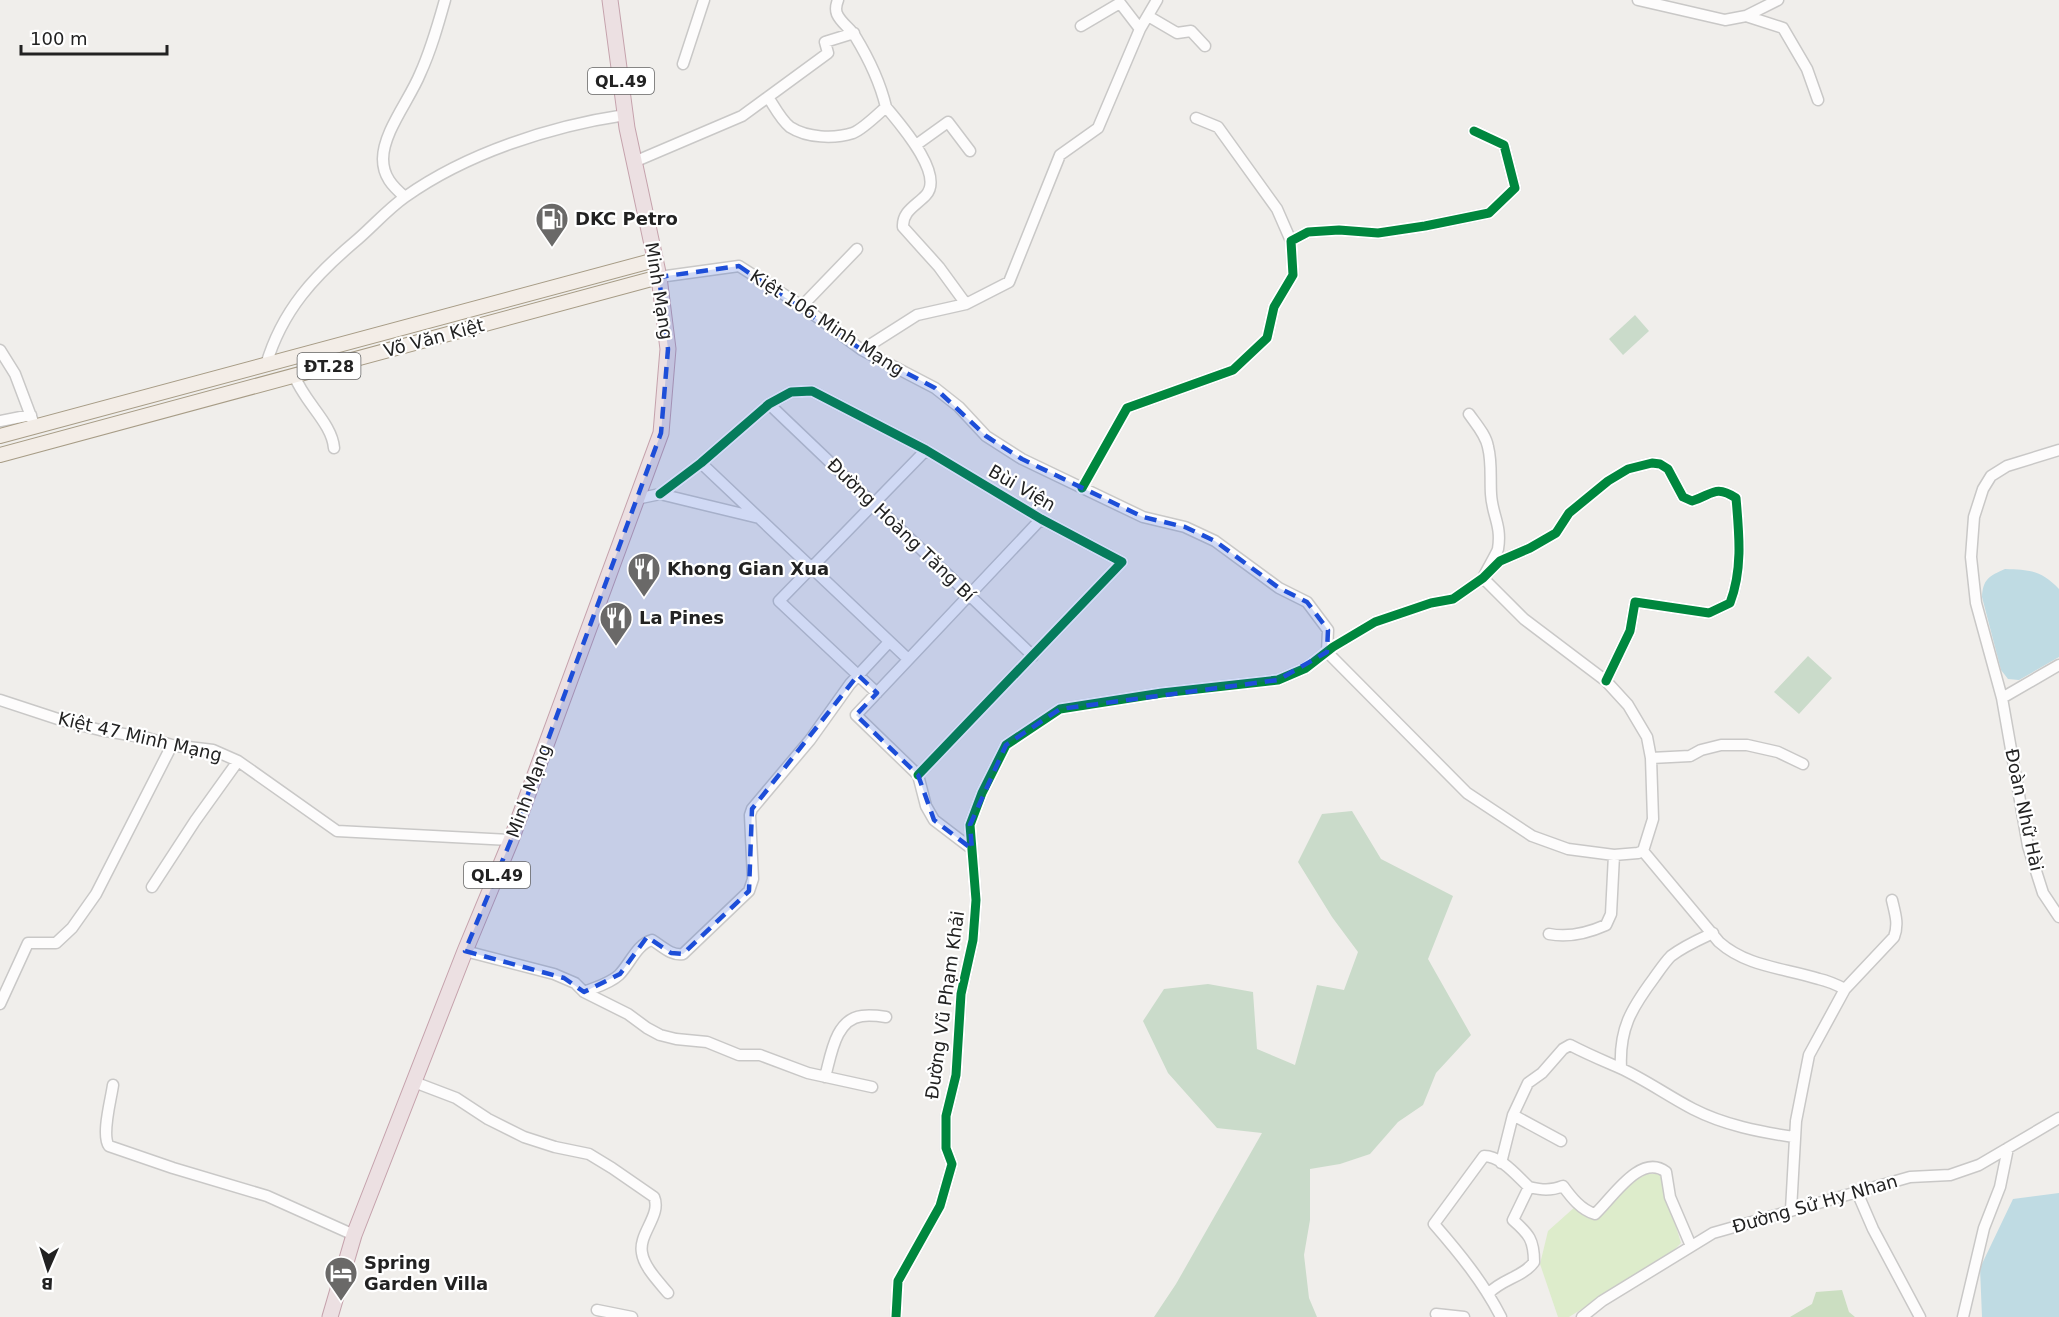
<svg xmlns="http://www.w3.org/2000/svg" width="2059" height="1317" viewBox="0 0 2059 1317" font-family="'DejaVu Sans',sans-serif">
	<rect width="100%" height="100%" fill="#f0eeeb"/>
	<path fill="#ddeccb" d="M1647,1174H1660L1681,1243L1669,1255L1569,1317H1558L1540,1264L1548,1231L1576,1206L1595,1219L1604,1214L1627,1185Z"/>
	<path fill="#cbdec1" d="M1842,1290L1849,1312L1855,1317H1790L1812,1304L1816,1292Z"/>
	<path fill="#cadbca" d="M1635,315L1649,331L1623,355L1609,339Z
		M1808,656L1832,678L1799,714L1774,692Z
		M1352,811L1381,859L1453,896L1428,959L1471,1035L1436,1073L1423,1105L1398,1122L1370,1154L1340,1164L1310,1169V1220L1304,1255L1309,1298L1317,1317H1154L1176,1284L1262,1133L1217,1128L1168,1073L1143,1021L1164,989L1208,984L1253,992L1257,1049L1295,1065L1317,985L1344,990L1358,952L1332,917L1298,862L1322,814Z"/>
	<path fill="#bfdbe3" d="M2005,569C2030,570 2041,570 2059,589V657L2019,680L2008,679L2001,670L1982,597C1983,579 1989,576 2005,569Z
		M2059,1193V1317H1982L1980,1268L2013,1199Z"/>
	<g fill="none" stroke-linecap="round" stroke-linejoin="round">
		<g stroke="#c9c8c7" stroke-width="13">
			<path id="minor" d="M838,0C836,5 835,9 837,14C841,23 850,28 855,36C869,59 880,82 886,107
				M1638,0L1725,20L1746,16L1778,0
				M1148,16L1177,33L1191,31L1205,46
				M1746,16L1783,28L1807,69L1818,100
				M1081,26L1120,3L1140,29
				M683,64L704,0
				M768,97C774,106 781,120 790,127C807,138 834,139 853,133C863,129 878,114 886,107C899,123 945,174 926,195C917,205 902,211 903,227L939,267L966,304
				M1196,118L1218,127L1277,209L1291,241
				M916,145L948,122L970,151
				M634,162L742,116L828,53L825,42L854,33
				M405,197C392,186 383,176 383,159C383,132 410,99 420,74C431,50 438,25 445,0
				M659,277L739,266L802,306L862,350L935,388L959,407L986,436L1022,459L1143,517L1185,527L1215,541L1279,588L1307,602L1328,630L1327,652
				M802,306L857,249
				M0,350L15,374L35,427
				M862,350L917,315L966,304L1009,282L1060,155L1098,128L1140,29L1157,0
				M266,365C282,310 315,275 358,239C374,225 388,209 405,197C467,153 551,126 625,115
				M294,375C304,402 332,423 334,448
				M769,404L1033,656
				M0,421L31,415
				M2059,450L2007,466L1991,476L1983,489L1974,517L1971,557L1976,603L2002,698L2028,846L2043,893L2059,917
				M701,463L908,659
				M1082,488L1127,408L1233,370L1267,338L1274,307L1293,275L1291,241L1308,232L1339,230L1378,233L1425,226L1489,213L1515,188L1504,145L1474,131
				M660,494L701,463L769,404L791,392L812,391L926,450L1041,519L1122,562L918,775
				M636,499L660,494L759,518
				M1327,652L1467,793L1532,836L1568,849L1614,855L1638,853L1643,851L1653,819L1651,758L1647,737L1628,705L1606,681L1524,619L1483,578C1486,571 1497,553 1498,549C1502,525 1492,515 1491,494C1490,478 1492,462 1488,447C1486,435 1476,424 1469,414
				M877,693L779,601L926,450
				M2002,698L2059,665
				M0,700L64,721L100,730L147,738L172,745L213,750L238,761L337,831L511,840
				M1651,758L1690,756L1701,750L1721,745H1747L1778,752L1803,764
				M918,775L856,715L1041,519
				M918,775L926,806L934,820L972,849
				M1643,851L1719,942C1747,967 1785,968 1819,979C1828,981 1837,985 1845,989
				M152,887L195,821L238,761
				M1549,934C1569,938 1588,933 1606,925L1611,914L1614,855
				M465,951L554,974L575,983L584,992L628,1014L647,1028L660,1035L676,1039L707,1042L739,1055H760L808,1073L872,1087
				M584,992C596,987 609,984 619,975C630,964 637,944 652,940C662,946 671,956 683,954L749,891L753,879L750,815L752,809L810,740L850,684L889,642
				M0,1004L28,943H56L72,928L96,894L172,745
				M1621,1068C1619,1029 1631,1009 1654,978C1659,971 1665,962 1671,956C1684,946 1698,940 1713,933
				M825,1077C831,1056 835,1019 862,1016C870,1015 879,1016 886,1017
				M414,1082L456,1098L488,1119L524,1137L555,1147L589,1154L612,1168L654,1197C662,1215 638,1234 642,1253C644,1267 659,1282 668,1293
				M113,1085C111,1100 101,1135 109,1146L173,1168L267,1196L354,1235
				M1513,1115L1561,1141
				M1501,1163L1513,1115L1528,1083L1542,1073L1563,1049L1570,1045C1587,1054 1604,1061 1620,1068C1646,1080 1668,1096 1693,1109C1724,1125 1760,1132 1794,1137
				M1857,1192L1873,1229L1920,1317
				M1791,1210L1796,1121L1809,1055L1845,989L1894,937C1899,924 1895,913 1892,900
				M1489,1293C1502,1279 1523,1277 1534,1262C1534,1240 1529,1234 1513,1220L1529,1187C1542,1190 1550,1191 1563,1186C1571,1197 1581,1210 1595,1214C1611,1200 1640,1152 1666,1172L1670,1197L1691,1246
				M597,1310L632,1317
				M1436,1314L1464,1317
				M896,1317L898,1281L940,1206L952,1164L946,1148V1116L956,1075L961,994L973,940L976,900L970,825L982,793L1006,745L1060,709L1162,693L1278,680L1306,668L1333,647L1375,622L1431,603L1453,599L1483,578L1500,561L1530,548L1556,533L1569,513L1608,481L1628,469L1652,463L1660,464L1668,469L1683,497L1692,501C1712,495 1715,484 1736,498C1739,533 1743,569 1730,603L1709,613L1635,602L1630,631L1606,681
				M1501,1317C1483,1282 1460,1254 1434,1224L1484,1156C1501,1156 1517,1176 1529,1187
				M1582,1317L1602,1301L1713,1233L1910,1177L1950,1175L1979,1165L2059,1118
				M1963,1317L1984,1228L2000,1187L2008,1148"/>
		</g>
		<g stroke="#a79c86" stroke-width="16">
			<path id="major" d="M0,436L655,260
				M0,455L659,277"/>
		</g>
		<g stroke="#c5a2ac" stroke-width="17">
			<path id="highway" d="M330,1317L354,1235L465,951L511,840L661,433L668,349L659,277L627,128L610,0"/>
		</g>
		<use href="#minor" stroke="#fdfcfc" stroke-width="10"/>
		<use href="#major" stroke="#f3ede7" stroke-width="14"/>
		<use href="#highway" stroke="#ece0e2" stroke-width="15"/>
		<g stroke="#fff" stroke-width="13">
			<path id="cycleway" d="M1082,488L1127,408L1233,370L1267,338L1274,307L1293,275L1291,241L1308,232L1339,230L1378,233L1425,226L1489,213L1515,188L1504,145L1474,131
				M660,494L701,463L769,404L791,392L812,391L926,450L1041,519L1122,562L918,775
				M896,1317L898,1281L940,1206L952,1164L946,1148V1116L956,1075L961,994L973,940L976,900L970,825L982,793L1006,745L1060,709L1162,693L1278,680L1306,668L1333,647L1375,622L1431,603L1453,599L1483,578L1500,561L1530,548L1556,533L1569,513L1608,481L1628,469L1652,463L1660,464L1668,469L1683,497L1692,501C1712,495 1715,484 1736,498C1739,533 1743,569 1730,603L1709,613L1635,602L1630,631L1606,681"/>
		</g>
		<use href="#cycleway" stroke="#00873e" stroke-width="9"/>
	</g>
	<path fill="#1d4ed8" fill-opacity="0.2" stroke="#1d4ed8" stroke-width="4.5" stroke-dasharray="12 8" stroke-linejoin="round" d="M739,266L862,350L935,388L986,436L1022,459L1143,517L1185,527L1215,541L1279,588L1307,602L1328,630L1327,652L1278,680L1060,709L1006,745L970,825L972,849L934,820L918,775L856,715L877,693L858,675L752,809L749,891L683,954L671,953L647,937L620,974L584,992L564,978L465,951L511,840L661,433L668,349L659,277Z"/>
	<defs>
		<g id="fuel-pin" transform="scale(1.725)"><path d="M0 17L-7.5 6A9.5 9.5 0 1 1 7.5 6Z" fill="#6a6968" stroke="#fff"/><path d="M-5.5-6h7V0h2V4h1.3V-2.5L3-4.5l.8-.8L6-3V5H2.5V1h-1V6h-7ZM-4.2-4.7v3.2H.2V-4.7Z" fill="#fff"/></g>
		<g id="restaurant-pin" transform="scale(1.725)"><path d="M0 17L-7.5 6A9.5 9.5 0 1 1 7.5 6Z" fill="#6a6968" stroke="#fff"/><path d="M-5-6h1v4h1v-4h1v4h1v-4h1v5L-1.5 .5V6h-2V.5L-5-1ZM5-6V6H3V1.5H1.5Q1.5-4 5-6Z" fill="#fff"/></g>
		<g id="hotel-pin" transform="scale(1.725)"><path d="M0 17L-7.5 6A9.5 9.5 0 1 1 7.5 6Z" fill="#6a6968" stroke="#fff"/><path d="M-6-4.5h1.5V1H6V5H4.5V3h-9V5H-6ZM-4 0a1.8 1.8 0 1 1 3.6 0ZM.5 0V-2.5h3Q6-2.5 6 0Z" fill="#fff"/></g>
	</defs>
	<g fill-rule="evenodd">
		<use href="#fuel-pin" x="552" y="219"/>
		<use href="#restaurant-pin" x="644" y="569"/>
		<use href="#restaurant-pin" x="616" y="618"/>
		<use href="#hotel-pin" x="341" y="1273"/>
	</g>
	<g text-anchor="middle" stroke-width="4.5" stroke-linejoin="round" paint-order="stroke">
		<g fill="#fff" stroke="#646464" stroke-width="1.5">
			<rect x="588" y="68" width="66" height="26" rx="4.5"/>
			<rect x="297.5" y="353" width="63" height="26" rx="4.5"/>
			<rect x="464" y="862" width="66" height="26" rx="4.5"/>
		</g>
		<g font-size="16" font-weight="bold" fill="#222">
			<text x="621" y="87">QL.49</text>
			<text x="329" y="372">ĐT.28</text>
			<text x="497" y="881">QL.49</text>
		</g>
		<g font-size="18" font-weight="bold" fill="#222" stroke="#fff" text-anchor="start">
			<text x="575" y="225">DKC Petro</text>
			<text x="667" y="575">Khong Gian Xua</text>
			<text x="639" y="624">La Pines</text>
			<text x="364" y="1269">Spring<tspan x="364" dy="21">Garden Villa</tspan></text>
		</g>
		<g font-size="18" fill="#222" stroke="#fff">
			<text transform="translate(659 291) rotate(81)" y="6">Minh Mạng</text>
			<text transform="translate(827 323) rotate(33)" y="6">Kiệt 106 Minh Mạng</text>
			<text transform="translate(434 338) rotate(-15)" y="6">Võ Văn Kiệt</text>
			<text transform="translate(1022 488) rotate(30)" y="6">Bùi Viện</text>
			<text transform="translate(901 530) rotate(44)" y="6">Đường Hoàng Tăng Bí</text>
			<text transform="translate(140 737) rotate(13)" y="6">Kiệt 47 Minh Mạng</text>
			<text transform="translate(529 791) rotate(-70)" y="6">Minh Mạng</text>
			<text transform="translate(2024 810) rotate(78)" y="6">Đoàn Nhữ Hài</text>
			<text transform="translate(945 1005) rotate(-82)" y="6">Đường Vũ Phạm Khải</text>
			<text transform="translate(1815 1204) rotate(-16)" y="6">Đường Sử Hy Nhan</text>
		</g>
	</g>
	<g transform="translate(48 1269) rotate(183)" stroke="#ffffff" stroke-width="4.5" paint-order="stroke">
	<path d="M0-4.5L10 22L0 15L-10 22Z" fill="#222222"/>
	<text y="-9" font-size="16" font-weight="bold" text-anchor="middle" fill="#222222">B</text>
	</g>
	<path d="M21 45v9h146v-9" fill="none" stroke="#222222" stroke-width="3"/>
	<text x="30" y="45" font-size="18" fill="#222222" stroke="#ffffff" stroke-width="4.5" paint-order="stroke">100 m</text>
</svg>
